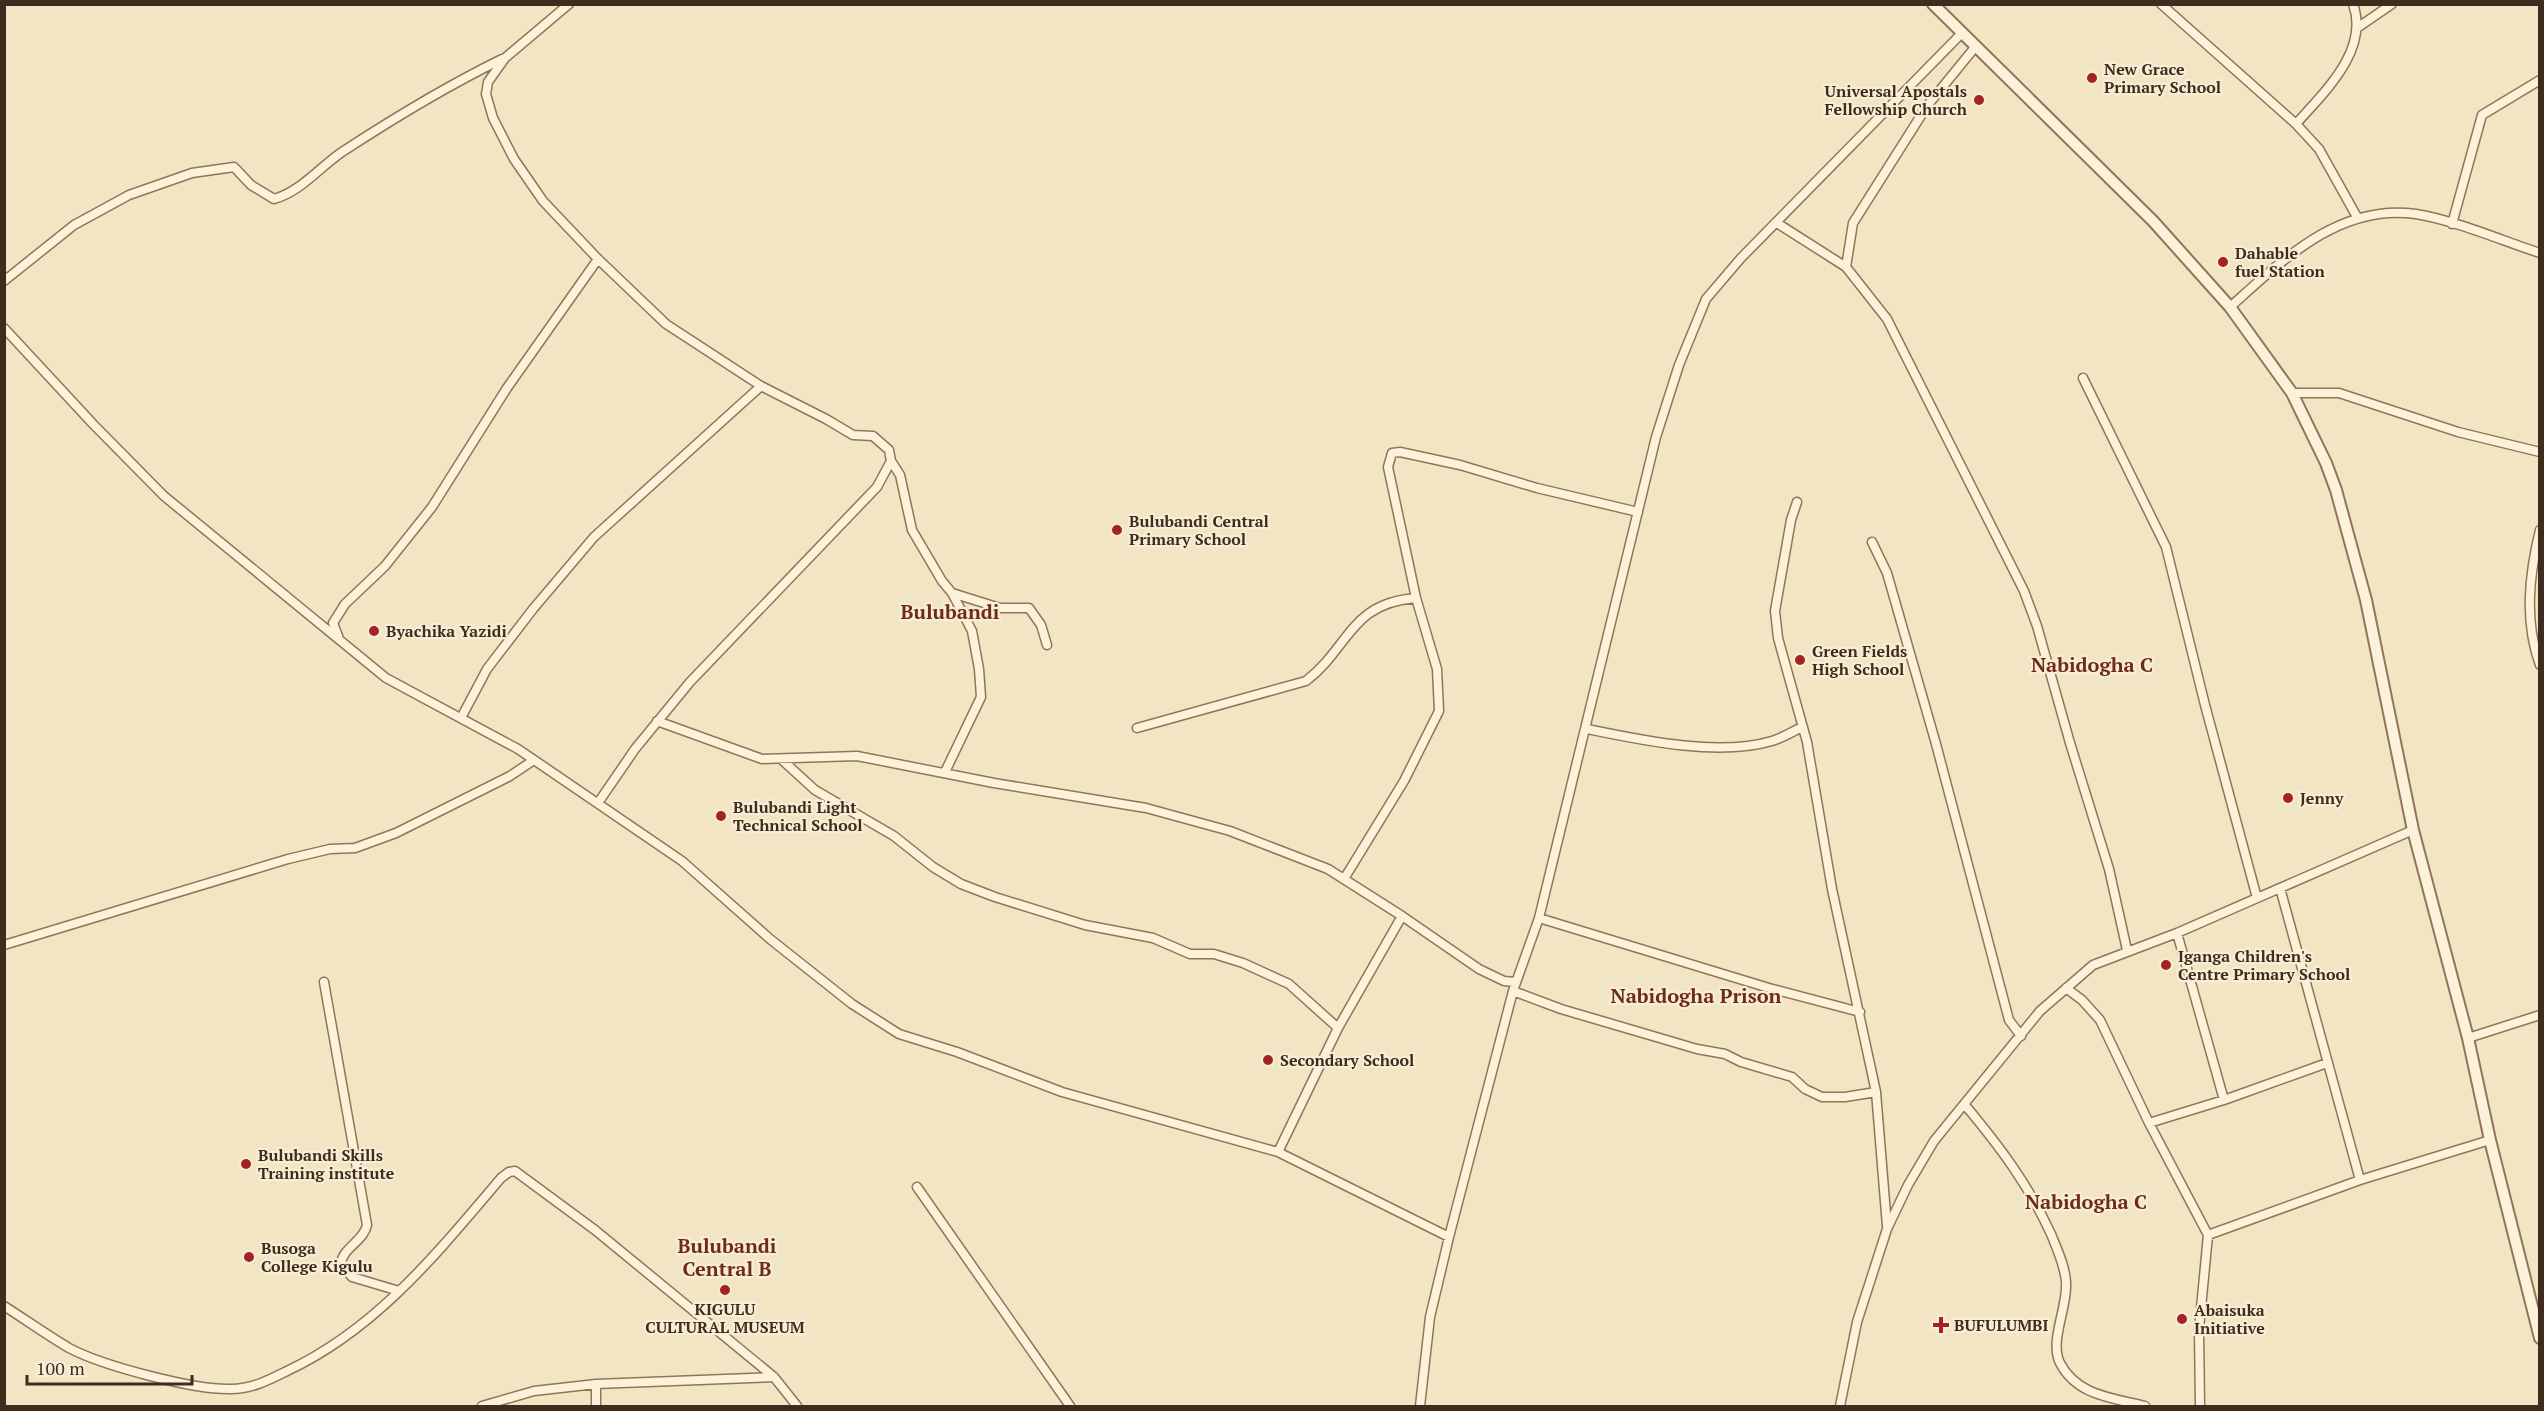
<svg xmlns="http://www.w3.org/2000/svg" width="2544" height="1411" viewBox="0 0 2544 1411" font-family="'PT Serif',serif">
	<rect width="100%" height="100%" fill="#f2e5c4"/>
	<g fill="none" stroke-linecap="round" stroke-linejoin="round">
		<g stroke="#8f7659" stroke-width="11">
			<path id="minor" d="M569,4L505,58L488,82L486,94L493,118L514,159L543,201L598,259L666,324L761,386L826,419L853,435L873,436L889,450L891,461L877,487L690,682L635,749L598,803
				M2161,4L2296,124
				M2353,4C2370,51 2323,93 2296,124L2319,149L2357,217
				M2357,28L2392,4
				M1976,46L1927,106L1853,223L1846,267L1887,319L2024,591L2037,626L2070,743L2109,869L2127,950
				M1777,223L1846,267
				M2452,224L2482,115L2540,80
				M4,281L74,225L129,195L192,173L234,167L251,185L274,199C300,192 320,167 342,152C394,118 447,86 502,59
				M2230,307C2283,260 2339,203 2416,214C2454,220 2503,241 2540,253
				M4,328L93,424L164,496L386,678L518,749L682,861L770,939L852,1004L899,1034L957,1052L1062,1092L1278,1152L1449,1237
				M2083,378L2166,547L2205,705L2257,898
				M2292,393H2339L2458,432L2540,452
				M891,461L900,475L912,530L942,581L952,593L1000,608H1029L1041,625L1047,645
				M1797,502L1791,520L1775,611L1778,638L1807,742L1832,889L1876,1092L1887,1226
				M2540,530C2529,575 2524,621 2540,665
				M1872,542L1887,573L1936,744L2009,1020L2021,1036
				M338,636L333,623L345,604L385,566L432,507L507,388L598,259
				M461,718L487,669L533,609L594,537L761,386
				M657,721L762,759L857,756L994,783L1146,808L1230,831L1328,869L1402,916L1479,969L1504,981L1516,982
				M1137,728L1306,681C1350,647 1350,603 1416,598
				M1587,729C1641,740 1718,757 1772,741C1782,738 1792,732 1802,727
				M781,759L815,790L894,836L933,867L961,884L995,897L1085,925L1153,938L1190,954H1214L1243,963L1289,984L1338,1028
				M945,772L981,697L979,669L972,631L952,593
				M1344,879L1404,781L1439,711L1437,669L1416,598L1388,467L1392,453L1400,452L1460,465L1537,488L1638,512
				M2280,888L2360,1180
				M1539,918L1769,988L1860,1012
				M2177,933L2224,1100
				M4,945L288,859L330,849L355,848L396,833L510,776L534,760
				M324,982L367,1225C364,1241 342,1248 341,1264L352,1277L399,1291
				M2066,988L2082,1000L2100,1020L2149,1123L2208,1235L2199,1329L2200,1406
				M1513,991L1561,1009L1697,1049L1725,1054L1741,1062L1792,1077L1805,1089L1822,1097H1845L1876,1092
				M2468,1038L2540,1015
				M1965,1105C2000,1147 2028,1184 2051,1234C2057,1249 2065,1266 2066,1282C2068,1307 2049,1341 2060,1363C2077,1396 2113,1398 2145,1406
				M2149,1123L2224,1100L2327,1063
				M1278,1152L1338,1028L1402,916
				M917,1187L1070,1406
				M2208,1235L2360,1180L2490,1140
				M4,1306C26,1320 47,1335 69,1348C103,1366 194,1390 231,1389C252,1389 269,1380 287,1371C377,1329 438,1252 501,1178L509,1172L515,1171L595,1230L774,1377L797,1406
				M482,1406L534,1391L596,1384L774,1377
				M596,1406V1384
				M1420,1406L1430,1317L1449,1237L1513,991L1539,918L1656,437L1679,365L1706,299L1741,258L1962,33
				M1840,1406L1857,1322L1887,1229L1908,1185L1934,1141L2040,1011L2093,965L2177,933L2413,830"/>
		</g>
		<g stroke="#8f7659" stroke-width="14">
			<path id="tertiary" d="M1933,4L2153,221L2230,307L2292,393L2326,463L2336,490L2366,600L2413,830L2468,1038L2490,1140L2540,1338"/>
		</g>
		<use href="#minor" stroke="#fcf1d9" stroke-width="8"/>
		<use href="#tertiary" stroke="#fcf1d9" stroke-width="10"/>
	</g>
	<g fill="#a32323" stroke="#f9eed5" stroke-width="2">
		<circle cx="2092" cy="78" r="6"/>
		<circle cx="1979" cy="100" r="6"/>
		<circle cx="2223" cy="262" r="6"/>
		<circle cx="1117" cy="530" r="6"/>
		<circle cx="374" cy="631" r="6"/>
		<circle cx="1800" cy="660" r="6"/>
		<circle cx="2288" cy="798" r="6"/>
		<circle cx="721" cy="816" r="6"/>
		<circle cx="2166" cy="965" r="6"/>
		<circle cx="1268" cy="1060" r="6"/>
		<circle cx="246" cy="1164" r="6"/>
		<circle cx="249" cy="1257" r="6"/>
		<circle cx="725" cy="1290" r="6"/>
		<circle cx="2182" cy="1319" r="6"/>
		<path d="M1938 1316h6v6h6v6h-6v6h-6v-6h-6v-6h6z"/>
	</g>
	<g text-anchor="middle" stroke-width="4.5" stroke-linejoin="round" paint-order="stroke">
		<g font-size="16" font-weight="bold" fill="#3e2d1e" stroke="#f9eed5" text-anchor="start">
			<text x="2104" y="75">New Grace<tspan x="2104" dy="18">Primary School</tspan></text>
			<text x="1967" y="97" text-anchor="end">Universal Apostals<tspan x="1967" dy="18">Fellowship Church</tspan></text>
			<text x="2235" y="259">Dahable<tspan x="2235" dy="18">fuel Station</tspan></text>
			<text x="1129" y="527">Bulubandi Central<tspan x="1129" dy="18">Primary School</tspan></text>
			<text x="386" y="637">Byachika Yazidi</text>
			<text x="1812" y="657">Green Fields<tspan x="1812" dy="18">High School</tspan></text>
			<text x="2300" y="804">Jenny</text>
			<text x="733" y="813">Bulubandi Light<tspan x="733" dy="18">Technical School</tspan></text>
			<text x="2178" y="962">Iganga Children's<tspan x="2178" dy="18">Centre Primary School</tspan></text>
			<text x="1280" y="1066">Secondary School</text>
			<text x="258" y="1161">Bulubandi Skills<tspan x="258" dy="18">Training institute</tspan></text>
			<text x="261" y="1254">Busoga<tspan x="261" dy="18">College Kigulu</tspan></text>
			<text x="725" y="1315" text-anchor="middle">KIGULU<tspan x="725" dy="18">CULTURAL MUSEUM</tspan></text>
			<text x="2194" y="1316">Abaisuka<tspan x="2194" dy="18">Initiative</tspan></text>
			<text x="1954" y="1331">BUFULUMBI</text>
		</g>
		<g font-size="20" font-weight="bold" fill="#6e2b19" stroke="#f9eed5">
			<text x="950" y="619">Bulubandi</text>
			<text x="2092" y="672">Nabidogha C</text>
			<text x="1696" y="1003">Nabidogha Prison</text>
			<text x="2086" y="1209">Nabidogha C</text>
			<text x="727" y="1253">Bulubandi<tspan x="727" dy="23">Central B</tspan></text>
		</g>
	</g>
	<rect width="2544" height="1411" fill="none" stroke="#3e2d1e" stroke-width="12"/>
	<path d="M27 1375v9h165v-9" fill="none" stroke="#3e2d1e" stroke-width="3"/>
	<text x="36" y="1375" font-size="18" fill="#3e2d1e" stroke="#f9eed5" stroke-width="4.5" paint-order="stroke">100 m</text>
</svg>
